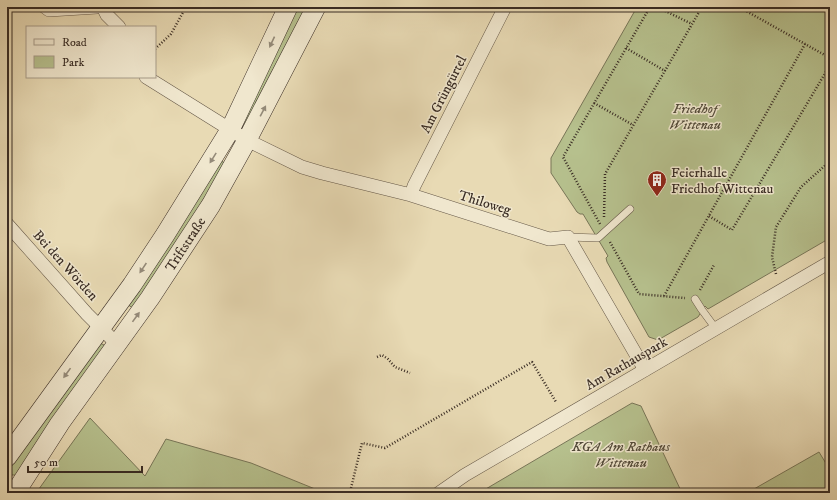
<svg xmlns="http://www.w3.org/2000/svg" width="837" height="500" viewBox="0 0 837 500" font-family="'IM FELL DW Pica',serif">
	<rect width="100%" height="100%" fill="#e8dab4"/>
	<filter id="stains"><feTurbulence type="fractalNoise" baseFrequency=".005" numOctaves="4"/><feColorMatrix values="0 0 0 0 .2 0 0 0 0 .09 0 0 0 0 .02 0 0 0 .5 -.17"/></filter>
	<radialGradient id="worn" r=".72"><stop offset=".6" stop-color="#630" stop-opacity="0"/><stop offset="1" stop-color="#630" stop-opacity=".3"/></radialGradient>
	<path fill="#b6c08d" stroke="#787658" d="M297,7H309L244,128L242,125Z
		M637,7H830V238L708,309L705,306L698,317L658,340L649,337L607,262L606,258L608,256L583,214H580L577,212L551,173V158Z
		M220,160L226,164L134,309L127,304Z
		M100,343L104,345L105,348L16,475H11L8,473L7,470L9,466L46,415Z
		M632,403L641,406L682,493H479Z
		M90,418L145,476L166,439L251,463L320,491V493H36Z
		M819,452L830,470V493H747Z"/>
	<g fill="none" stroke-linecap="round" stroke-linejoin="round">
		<g stroke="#655848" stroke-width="8">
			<path id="service" d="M568,237L598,238L630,209
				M695,299L702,310L716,329"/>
		</g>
		<g stroke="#655848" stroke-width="14">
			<path id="minor" d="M45,7L49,10L97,7
				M103,7L107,15L119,27
				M146,77L247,140L302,167L322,173L411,195L549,239L568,237L645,370
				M411,195L414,186L505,7
				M7,224L87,314L117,344
				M439,493L465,475L830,262"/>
		</g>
		<g stroke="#392c24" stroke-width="20">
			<path id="secondary" d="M7,457L132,285L165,235L230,130L288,7
				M15,493L60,423L150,298L211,205L247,140L316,7"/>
		</g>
		<path stroke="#392c24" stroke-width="2.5" stroke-dasharray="1 2" stroke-linecap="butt" d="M657,7L692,24
			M739,7L830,58
			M626,48L665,71
			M155,49L171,34L186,7
			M594,103L633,125
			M709,216L732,230L830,65
			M604,217L605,174L702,7
			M600,224L563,157L650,7
			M610,242L639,294L685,298
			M776,274L772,257L776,227L801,187L830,161
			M700,290L714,265
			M664,296L805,44
			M377,357L382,355L388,359L395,367L410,373
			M351,488L362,443L385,448L532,362L556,402"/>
		<use href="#service" stroke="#f0e7ce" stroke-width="7"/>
		<use href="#minor" stroke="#f0e7ce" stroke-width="13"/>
		<use href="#secondary" stroke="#f0e7ce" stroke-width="19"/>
	</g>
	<defs><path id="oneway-solid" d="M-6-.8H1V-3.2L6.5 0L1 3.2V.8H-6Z"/></defs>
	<g fill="#948a79">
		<use href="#oneway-solid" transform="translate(272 42) rotate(115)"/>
		<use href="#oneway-solid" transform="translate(263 111) rotate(-62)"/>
		<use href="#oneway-solid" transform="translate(213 158) rotate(122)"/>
		<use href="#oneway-solid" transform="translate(143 268) rotate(124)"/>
		<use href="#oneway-solid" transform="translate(136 317) rotate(-54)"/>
		<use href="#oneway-solid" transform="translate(67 373) rotate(126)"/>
	</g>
	<defs>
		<g id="building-pin" transform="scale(1)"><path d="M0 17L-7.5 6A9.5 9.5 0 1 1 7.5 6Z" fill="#8f2418" stroke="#f0e7ce"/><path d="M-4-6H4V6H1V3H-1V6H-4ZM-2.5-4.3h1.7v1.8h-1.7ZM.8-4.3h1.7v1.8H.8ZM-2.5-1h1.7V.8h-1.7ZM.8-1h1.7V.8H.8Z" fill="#fff"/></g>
	</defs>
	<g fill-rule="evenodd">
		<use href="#building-pin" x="657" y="180"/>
	</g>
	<g text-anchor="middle" stroke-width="3" stroke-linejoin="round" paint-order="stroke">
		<g font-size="14" fill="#392c24" stroke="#f0e7ce">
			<text transform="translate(443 94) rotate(-63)" y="5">Am Grüngürtel</text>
			<text transform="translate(485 202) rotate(17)" y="5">Thiloweg</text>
			<text transform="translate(185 244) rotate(-57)" y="5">Triftstraße</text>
			<text transform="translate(66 265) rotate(48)" y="5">Bei den Wörden</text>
			<text transform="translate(626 363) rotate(-30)" y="5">Am Rathauspark</text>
		</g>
		<g font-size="14" font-style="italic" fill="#524a39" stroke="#f0e7ce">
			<text x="695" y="113">Friedhof<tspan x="695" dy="16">Wittenau</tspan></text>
			<text x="621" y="451">KGA Am Rathaus<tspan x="621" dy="16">Wittenau</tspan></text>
		</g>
		<g font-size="14" fill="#392c24" stroke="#f0e7ce" text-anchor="start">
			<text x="671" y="177">Feierhalle<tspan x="671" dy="16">Friedhof Wittenau</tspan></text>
		</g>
	</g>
	<rect width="837" height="500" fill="none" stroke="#e8dab4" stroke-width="24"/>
	<rect x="8" y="8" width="821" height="484" fill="none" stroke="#392c24" stroke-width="2"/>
	<rect x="12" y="12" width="813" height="476" fill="none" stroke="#392c24"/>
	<rect x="26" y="26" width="130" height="52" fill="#f0e7ce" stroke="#a79c8a"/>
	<rect x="34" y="39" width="20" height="6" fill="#f0e7ce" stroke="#a79c8a"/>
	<text x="62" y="46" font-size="12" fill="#392c24">Road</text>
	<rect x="34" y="56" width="20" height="12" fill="#b6c08d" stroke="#a79c8a"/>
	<text x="62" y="66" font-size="12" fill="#392c24">Park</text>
	<path d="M28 466v6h114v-6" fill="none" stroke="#392c24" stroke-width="2"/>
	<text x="34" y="466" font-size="12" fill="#392c24" stroke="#f0e7ce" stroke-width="3" paint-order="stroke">50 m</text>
	<rect width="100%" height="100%" filter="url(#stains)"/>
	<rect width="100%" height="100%" fill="url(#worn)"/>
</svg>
